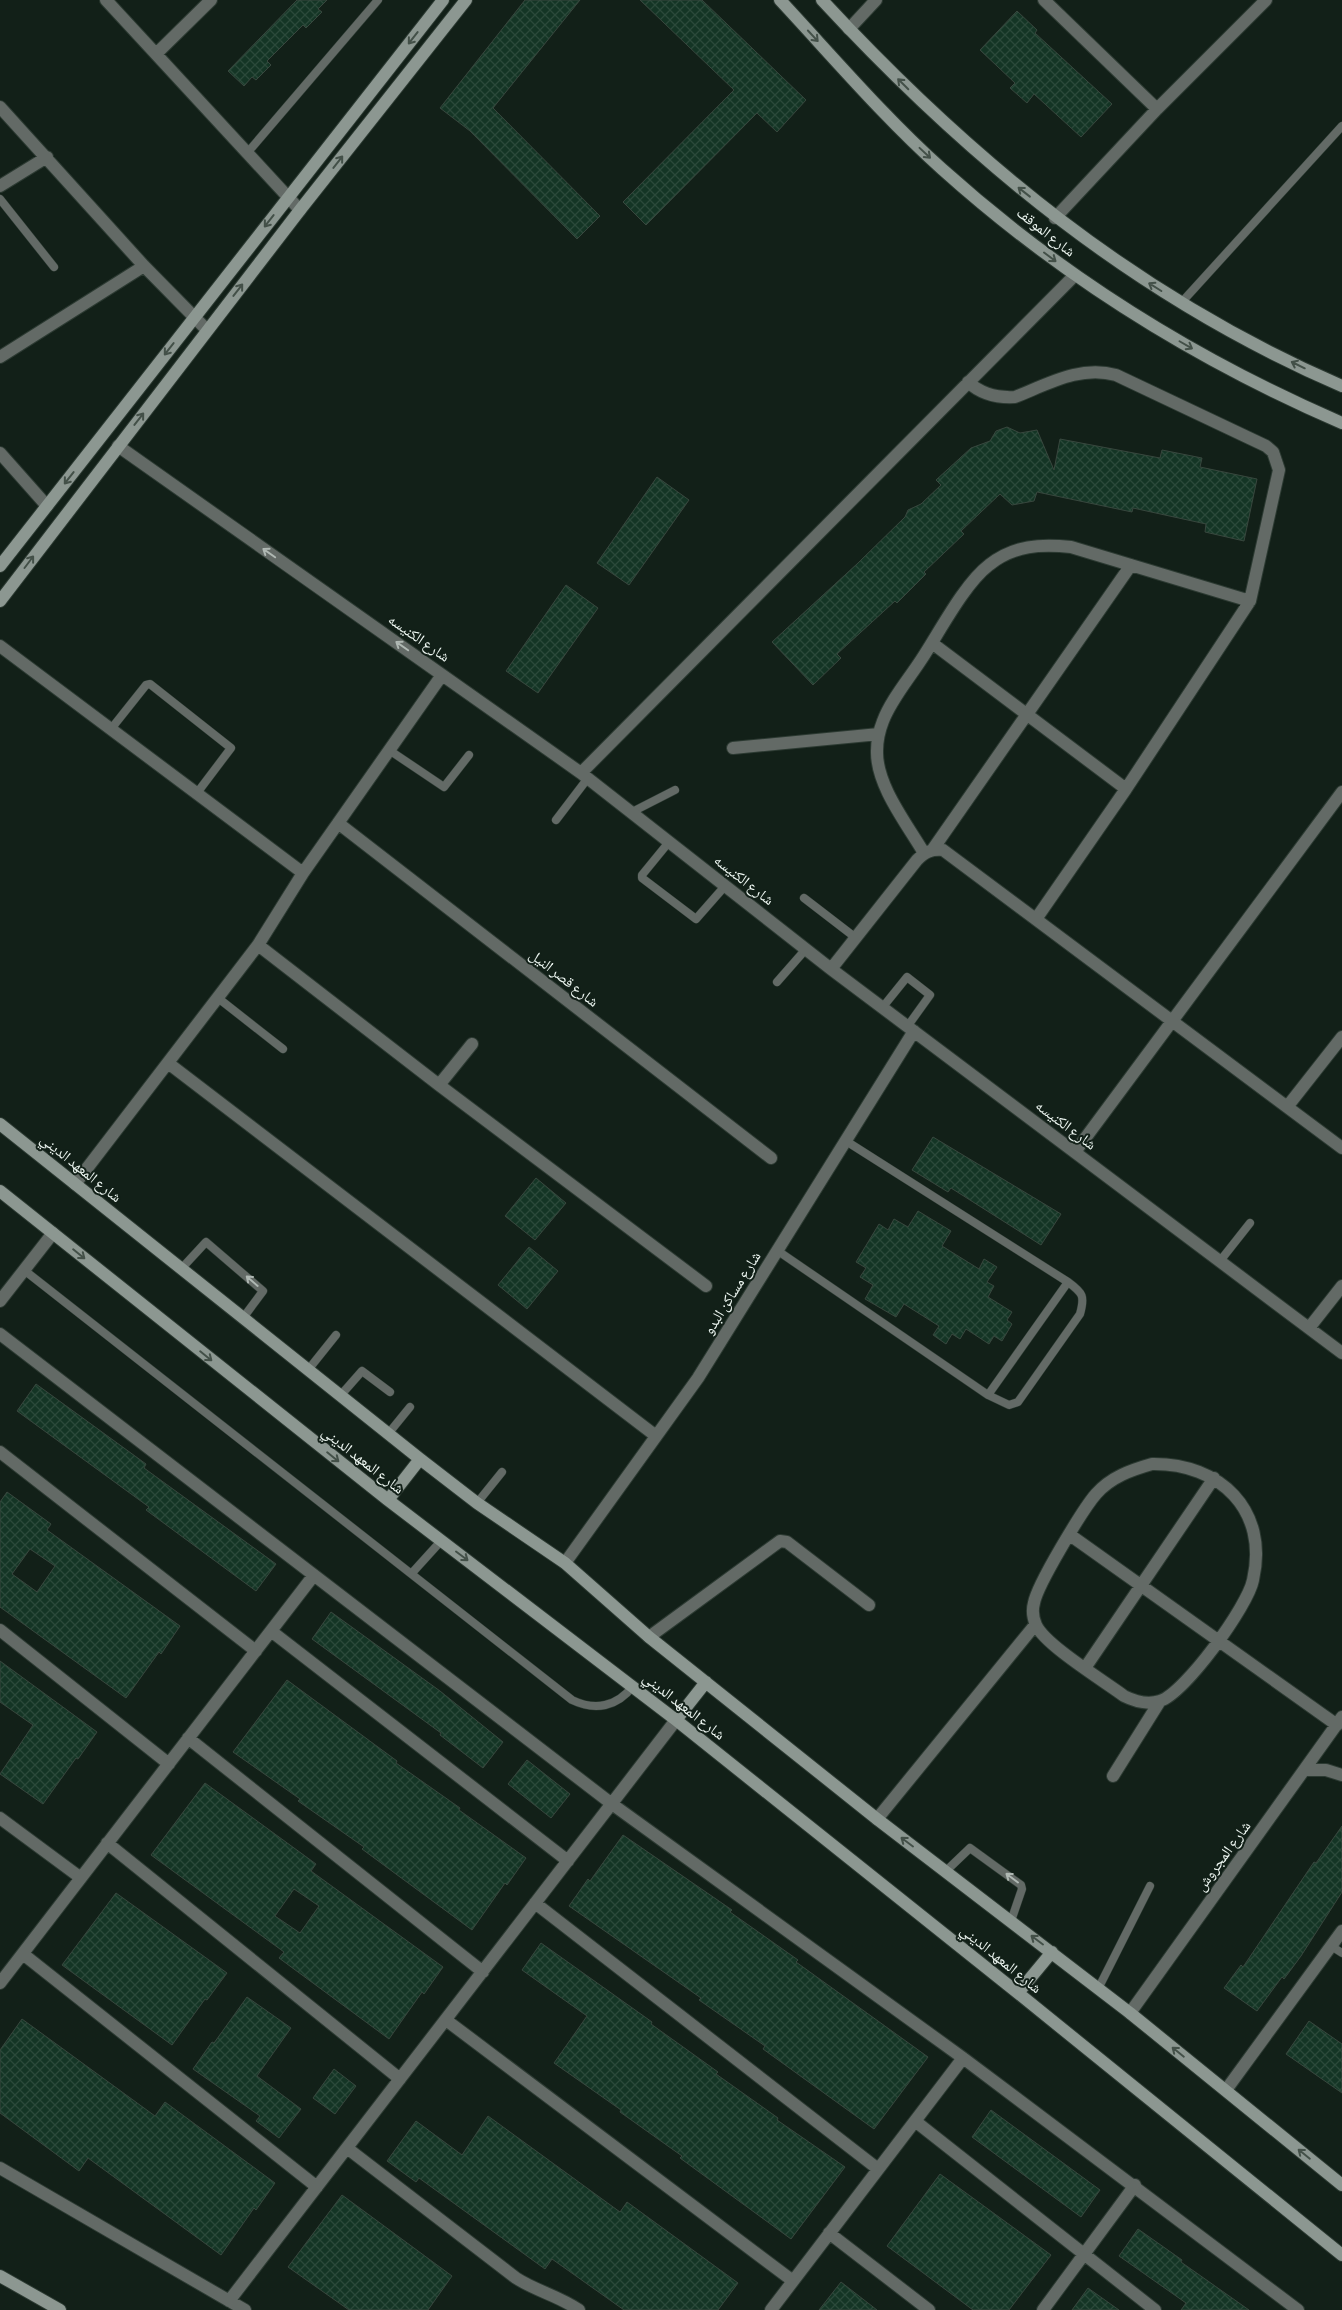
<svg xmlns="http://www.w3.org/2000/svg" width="1342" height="2310" viewBox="0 0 1342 2310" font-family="'Alegreya Sans','Noto Naskh Arabic',sans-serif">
	<defs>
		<pattern id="building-cross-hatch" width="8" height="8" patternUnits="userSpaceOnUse" patternTransform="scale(1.25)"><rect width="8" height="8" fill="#143525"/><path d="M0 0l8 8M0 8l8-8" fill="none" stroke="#2b493a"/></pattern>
	</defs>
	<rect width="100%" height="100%" fill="#122018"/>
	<path fill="url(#building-cross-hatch)" stroke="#38473e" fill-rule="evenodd" d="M297,0H327L318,9L322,12L306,28L303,25L267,61L271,65L256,80L252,77L244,86L228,71Z
		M525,0H580L493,108L600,216L577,239L470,131L440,108Z
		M640,0H702L806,100L777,132L757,113L646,225L623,202L734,90Z
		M1017,11L1037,30L1035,33L1112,104L1081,137L1034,94L1027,103L1010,88L1015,83L980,50Z
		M1007,427L1020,433L1037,430L1054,470L1060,439L1160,458L1162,450L1202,458L1200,467L1257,479L1244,541L1205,532L1206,524L1133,508L1132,512L1037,492L1034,501L1012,505L1000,494L961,531L964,534L924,572L926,574L897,603L895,601L837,654L841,658L813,685L772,642L858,563L905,517L908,510L921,504L941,485L936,480L971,448L990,441L996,431Z
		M657,477L689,500L629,585L597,563Z
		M566,585L598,608L538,693L506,671Z
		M933,1137L1061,1214L1041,1245L951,1188L948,1192L912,1170Z
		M536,1178L566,1203L535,1240L505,1216Z
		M918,1211L951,1231L942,1246L979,1269L984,1259L997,1267L987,1282L994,1286L988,1297L1012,1312L1007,1320L1012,1324L1002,1341L994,1336L989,1344L966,1329L960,1339L952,1334L946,1344L933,1335L939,1326L904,1304L896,1317L865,1299L873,1285L860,1277L866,1268L856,1262L879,1224L888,1230L894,1219L908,1227Z
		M529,1247L558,1271L527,1309L498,1285Z
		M36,1384L146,1464L144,1468L276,1564L256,1591L146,1510L149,1507L17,1411Z
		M7,1492L51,1524L47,1530L180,1626L161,1654L159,1652L126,1698L0,1607V1502ZM30,1549L55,1566L37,1592L12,1574Z
		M331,1612L440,1691L503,1742L483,1768L440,1735L441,1733L312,1639Z
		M0,1661L97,1732L78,1759L76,1758L43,1804L0,1774L33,1725L0,1702Z
		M287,1680L397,1761L396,1763L460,1808L459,1810L526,1858L507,1885L505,1883L472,1930L362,1849L364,1847L298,1801L300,1799L233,1752Z
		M527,1760L570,1794L551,1818L508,1784Z
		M205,1783L316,1864L311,1871L443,1967L424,1994L422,1992L389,2039L279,1958L284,1952L151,1855ZM294,1889L319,1906L300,1933L275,1916Z
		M1342,1826V1892L1301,1956L1284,1979L1282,1977L1257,2011L1224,1988L1241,1965L1243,1967L1314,1862L1316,1863Z
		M623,1835L732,1910L730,1912L798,1960L796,1962L928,2057L874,2129L763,2049L765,2046L699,2000L701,1998L569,1906L588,1879L590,1881Z
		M116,1893L227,1973L207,2000L205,1999L172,2045L62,1965Z
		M541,1943L652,2022L651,2024L718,2072L716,2074L778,2118L777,2120L845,2167L791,2239L680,2158L682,2156L620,2112L621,2110L554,2063L587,2016L522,1970Z
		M247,1997L291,2028L257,2076L301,2109L279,2138L256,2121L260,2116L193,2069L212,2042L214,2043Z
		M22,2019L155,2116L165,2102L275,2183L256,2210L254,2208L221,2255L88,2158L79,2171L0,2113V2050Z
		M1309,2021L1342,2044V2093L1286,2054Z
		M334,2069L356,2086L335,2114L313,2098Z
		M991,2110L1100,2190L1081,2217L972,2137Z
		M488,2116L620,2212L627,2202L738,2283L718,2310H624L552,2259L545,2269L419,2178L416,2182L387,2161L416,2121L462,2155Z
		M940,2174L1051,2255L1009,2310H973L887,2246Z
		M342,2195L452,2276L428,2310H349L288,2267Z
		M1138,2229L1182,2260L1181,2262L1249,2310H1181L1186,2303L1119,2256Z
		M841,2282L877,2310H819Z
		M1088,2288L1119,2310H1072Z"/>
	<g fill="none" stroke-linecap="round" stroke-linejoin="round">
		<g stroke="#2c3a32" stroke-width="9">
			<path id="lane" d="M248,152L378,0
				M0,199L54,267
				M1181,303L1342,126
				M111,729L146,685L150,684L231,748L197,793
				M389,750L444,787L469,755
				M632,812L675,790
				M556,820L588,778
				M669,842L642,875V878L696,919L725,886
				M804,898L856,938
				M777,982L806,949
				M218,998L283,1049
				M882,1008L907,977L930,995L907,1027
				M778,1251L988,1395L1009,1405L1018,1402L1080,1314C1085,1296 1083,1293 1068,1282L846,1141
				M1220,1261L1250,1223
				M181,1269L206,1242L263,1291L243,1318
				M24,1270L572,1700C595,1711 617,1707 633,1686
				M308,1370L336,1335
				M988,1395L1068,1282
				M340,1396L362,1371L390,1392
				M388,1434L410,1407
				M477,1503L502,1472
				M412,1573L441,1541
				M946,1871L970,1848L1021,1885L1022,1889L1011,1921
				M1331,1946L1342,1953
				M1098,1989L1150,1886"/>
		</g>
		<g stroke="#2c3a32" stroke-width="14">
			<path id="street" d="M106,0L300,210
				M1044,0L1157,109
				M849,29L876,0
				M156,54L211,0
				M0,107L144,266L207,330
				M0,186L47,157
				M1055,218L1157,109L1266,0
				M0,357L144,266
				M968,382C981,394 997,398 1015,397C1048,384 1080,365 1116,375L1266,446L1273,452L1279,470L1250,601L1126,789L1036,919
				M118,446L581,773L831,969L1342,1353
				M0,453L47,506
				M932,643L1126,789
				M0,646L303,873
				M733,748L879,734
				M581,773L1075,275
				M338,823L771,1158
				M933,849L1131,565
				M924,853C907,824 876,785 877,751C877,741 879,731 883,721C891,700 908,680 921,660C939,633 964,584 989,565C1014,545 1041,544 1071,547L1250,601
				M258,945L439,1085L706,1286
				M831,969L917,860C925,852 931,849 943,850L1342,1148
				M168,1063L656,1436
				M439,1085L472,1044
				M1287,1107L1342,1037
				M1075,1152L1342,792
				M75,1184L258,945L303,873L442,675
				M0,1301L53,1233
				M1309,1328L1342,1286
				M0,1334L612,1804L963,2058L1298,2310
				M0,1452L256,1651
				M1152,1464C1220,1463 1269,1510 1253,1580C1248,1606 1185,1693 1160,1701C1147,1705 1136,1702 1124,1696C1104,1681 1045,1645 1036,1625C1033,1618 1032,1610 1034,1603C1037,1585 1083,1509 1096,1494C1111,1477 1131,1470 1152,1464Z
				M1070,1535L1337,1725
				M565,1563L698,1378L914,1031
				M0,1630L169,1764
				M271,1631L568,1861
				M649,1637L780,1541L787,1542L869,1605
				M1085,1668L1214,1478
				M188,1738L483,1972
				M1304,1770H1326L1342,1775
				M1113,1776L1160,1701
				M0,1818L81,1878
				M877,1819L1035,1625
				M107,1843L400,2079
				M535,1903L878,2169
				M23,1954L317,2187
				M0,1983L314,1575
				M1130,2013L1342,1717
				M446,2020L793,2281
				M1226,2090L1342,1931
				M915,2121L1155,2310
				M347,2148L516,2278C536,2291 559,2296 579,2310
				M0,2168L245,2310
				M829,2233L929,2310
				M229,2301L676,1720
				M771,2310L963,2058
				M1043,2310L1135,2185"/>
		</g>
		<g stroke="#2c3a32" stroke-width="14">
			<path id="secondary" d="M780,0C833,57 884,117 942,169C1060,275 1196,360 1342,423
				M822,0C972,162 1138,298 1342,386
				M0,566L443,0
				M0,601L300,210L466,0
				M0,1124L420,1459L477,1503L565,1563L649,1637L877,1819L1130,2013L1342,2185
				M0,1191L388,1500L676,1720L1018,1993L1342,2255
				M388,1500L420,1459
				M676,1720L706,1682
				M1018,1993L1052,1952
				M0,2276L60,2310"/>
		</g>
		<use href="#lane" stroke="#636a66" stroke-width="8"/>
		<use href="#street" stroke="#636a66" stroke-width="12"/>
		<use href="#secondary" stroke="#8c9791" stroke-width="12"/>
	</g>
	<defs><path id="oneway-shaft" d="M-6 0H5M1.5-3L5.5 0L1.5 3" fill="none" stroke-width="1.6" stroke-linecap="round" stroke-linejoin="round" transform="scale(1.25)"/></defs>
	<g stroke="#435048">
		<use href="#oneway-shaft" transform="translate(813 36) rotate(47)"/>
		<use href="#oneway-shaft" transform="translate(413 38) rotate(128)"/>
		<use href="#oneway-shaft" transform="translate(903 84) rotate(-135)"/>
		<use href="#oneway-shaft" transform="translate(925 153) rotate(43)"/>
		<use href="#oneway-shaft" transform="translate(338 162) rotate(-52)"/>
		<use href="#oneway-shaft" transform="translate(1024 192) rotate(-142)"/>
		<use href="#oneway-shaft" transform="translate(269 221) rotate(128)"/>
		<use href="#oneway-shaft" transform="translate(1050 257) rotate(37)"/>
		<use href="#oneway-shaft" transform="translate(1155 287) rotate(-148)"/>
		<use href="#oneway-shaft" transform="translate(238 290) rotate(-52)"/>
		<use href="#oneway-shaft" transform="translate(1186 345) rotate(30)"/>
		<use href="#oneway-shaft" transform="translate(169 349) rotate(128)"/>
		<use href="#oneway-shaft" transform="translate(1298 365) rotate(-154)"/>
		<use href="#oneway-shaft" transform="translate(139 419) rotate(-52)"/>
		<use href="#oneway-shaft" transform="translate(69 478) rotate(128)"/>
		<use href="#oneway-shaft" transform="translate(29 562) rotate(-53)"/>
		<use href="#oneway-shaft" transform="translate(79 1254) rotate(39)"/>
		<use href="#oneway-shaft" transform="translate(206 1356) rotate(39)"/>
		<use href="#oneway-shaft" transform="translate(333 1457) rotate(39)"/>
		<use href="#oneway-shaft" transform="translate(462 1556) rotate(37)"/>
		<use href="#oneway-shaft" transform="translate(907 1842) rotate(-143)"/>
		<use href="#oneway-shaft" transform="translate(1037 1940) rotate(-143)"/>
		<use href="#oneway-shaft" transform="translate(1178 2052) rotate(-141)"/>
		<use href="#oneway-shaft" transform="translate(1304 2154) rotate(-141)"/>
	</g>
	<g stroke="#afb8b3">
		<use href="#oneway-shaft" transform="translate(269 553) rotate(-145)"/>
		<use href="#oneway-shaft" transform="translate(402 646) rotate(-145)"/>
		<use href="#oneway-shaft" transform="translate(252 1281) rotate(-139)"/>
		<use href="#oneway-shaft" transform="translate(1012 1878) rotate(-143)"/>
	</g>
	<g text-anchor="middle" stroke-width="4" stroke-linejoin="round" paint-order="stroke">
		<g font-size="15" fill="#eef7f2" stroke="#122018">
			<text transform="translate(1046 232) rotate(38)" y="5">شارع الموقف</text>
			<text transform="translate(419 638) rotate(35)" y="5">شارع الكنيسه</text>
			<text transform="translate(744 880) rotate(38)" y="5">شارع الكنيسه</text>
			<text transform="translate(564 978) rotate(38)" y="5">شارع قصر النيل</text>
			<text transform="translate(1066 1125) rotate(37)" y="5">شارع الكنيسه</text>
			<text transform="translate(81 1168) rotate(39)" y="5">شارع المعهد الديني</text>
			<text transform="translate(732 1293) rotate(-58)" y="5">شارع مساكن البدو</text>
			<text transform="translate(363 1460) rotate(38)" y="5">شارع المعهد الديني</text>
			<text transform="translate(684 1706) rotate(38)" y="5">شارع المعهد الديني</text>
			<text transform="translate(1223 1856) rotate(-54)" y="5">شارع المجروش</text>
			<text transform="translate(1001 1959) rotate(39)" y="5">شارع المعهد الديني</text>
		</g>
	</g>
</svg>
